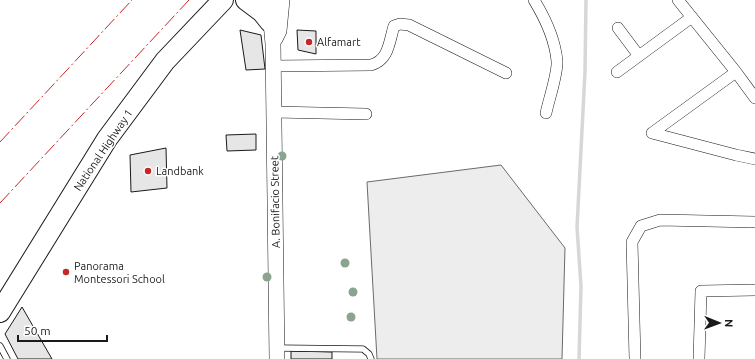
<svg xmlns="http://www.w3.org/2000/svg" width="755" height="359" viewBox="0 0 755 359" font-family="Ubuntu,sans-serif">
	<rect width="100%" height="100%" fill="#fff"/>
	<path fill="#ededed" stroke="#6a6a6a" d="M501,165L565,248L562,359H377L367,182Z"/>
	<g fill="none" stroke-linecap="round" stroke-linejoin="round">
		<path stroke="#d7d7d7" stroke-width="3.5" d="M579,359L581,286L577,227L585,72L586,0"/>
	</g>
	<path fill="#e6e6e6" stroke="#1a1a1a" d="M240,30L261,35L265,69L246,70Z
		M297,30L316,31V54L298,50Z
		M256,134V150L227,151L226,135Z
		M166,148L167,188L131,192L130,155Z
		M22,307L52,359H18L5,334Z
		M291,351L332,352V359H291Z"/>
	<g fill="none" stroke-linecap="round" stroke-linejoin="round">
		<g stroke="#1a1a1a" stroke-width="7">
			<path id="lane" d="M0,346L7,359
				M277,348L363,349L369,354L371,359"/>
		</g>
		<g stroke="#1a1a1a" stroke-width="12">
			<path id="street" d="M534,0C545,18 555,39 557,61C558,73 549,99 546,113
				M678,0L736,72L755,98
				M618,28L639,56
				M274,66L371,65C389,60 389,42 394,26L400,24L409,25L506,73
				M617,72L692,17
				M274,112L366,114
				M652,133L736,155L755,159
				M652,133L736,72
				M635,359L632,242L641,226L660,220L755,222
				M699,359L701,291L755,290"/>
		</g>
		<g stroke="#1a1a1a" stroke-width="16">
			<path id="secondary" d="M269,0L273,44L277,359
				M275,39L279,31L282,0"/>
		</g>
		<g stroke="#1a1a1a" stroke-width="22">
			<path id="highway" d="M246,0L262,12L270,22
				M0,312L107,139L165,61L223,0"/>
		</g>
		<use href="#lane" stroke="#fff" stroke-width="5.5"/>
		<use href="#street" stroke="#fff" stroke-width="11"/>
		<use href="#secondary" stroke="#fff" stroke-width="15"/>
		<use href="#highway" stroke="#fff" stroke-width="20"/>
		<path stroke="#c62828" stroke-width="1" stroke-dasharray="14 3 2 3" stroke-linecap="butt" d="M0,142L132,0
			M0,203L189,0"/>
	</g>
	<g fill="#8aa48f">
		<circle cx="282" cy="156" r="4.5"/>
		<circle cx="345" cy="263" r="4.5"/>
		<circle cx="267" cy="277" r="4.5"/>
		<circle cx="353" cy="292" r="4.5"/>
		<circle cx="351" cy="317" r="4.5"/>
	</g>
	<g fill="#c62828" stroke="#fff" stroke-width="1.5">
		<circle cx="309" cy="42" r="4"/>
		<circle cx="148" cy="171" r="4"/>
		<circle cx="66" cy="272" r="4"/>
	</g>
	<g text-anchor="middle" stroke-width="3" stroke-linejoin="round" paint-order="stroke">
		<g font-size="11" fill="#1a1a1a" stroke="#fff" text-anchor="start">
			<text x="317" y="46">Alfamart</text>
			<text x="156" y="175">Landbank</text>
			<text x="74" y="270">Panorama<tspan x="74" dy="13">Montessori School</tspan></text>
		</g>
		<g font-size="11" fill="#1a1a1a" stroke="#fff">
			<text transform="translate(103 150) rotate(-56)" y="4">National Highway 1</text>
			<text transform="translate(275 202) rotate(-91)" y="4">A. Bonifacio Street</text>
		</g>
	</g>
	<g transform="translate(719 323) rotate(91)" stroke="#ffffff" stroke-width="3" paint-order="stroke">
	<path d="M0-3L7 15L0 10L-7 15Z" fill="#1a1a1a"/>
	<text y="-6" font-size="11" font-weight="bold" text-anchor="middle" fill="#1a1a1a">N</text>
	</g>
	<path d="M18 335v6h89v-6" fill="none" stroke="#1a1a1a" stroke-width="2"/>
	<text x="24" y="335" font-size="12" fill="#1a1a1a" stroke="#ffffff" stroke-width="3" paint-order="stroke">50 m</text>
</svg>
